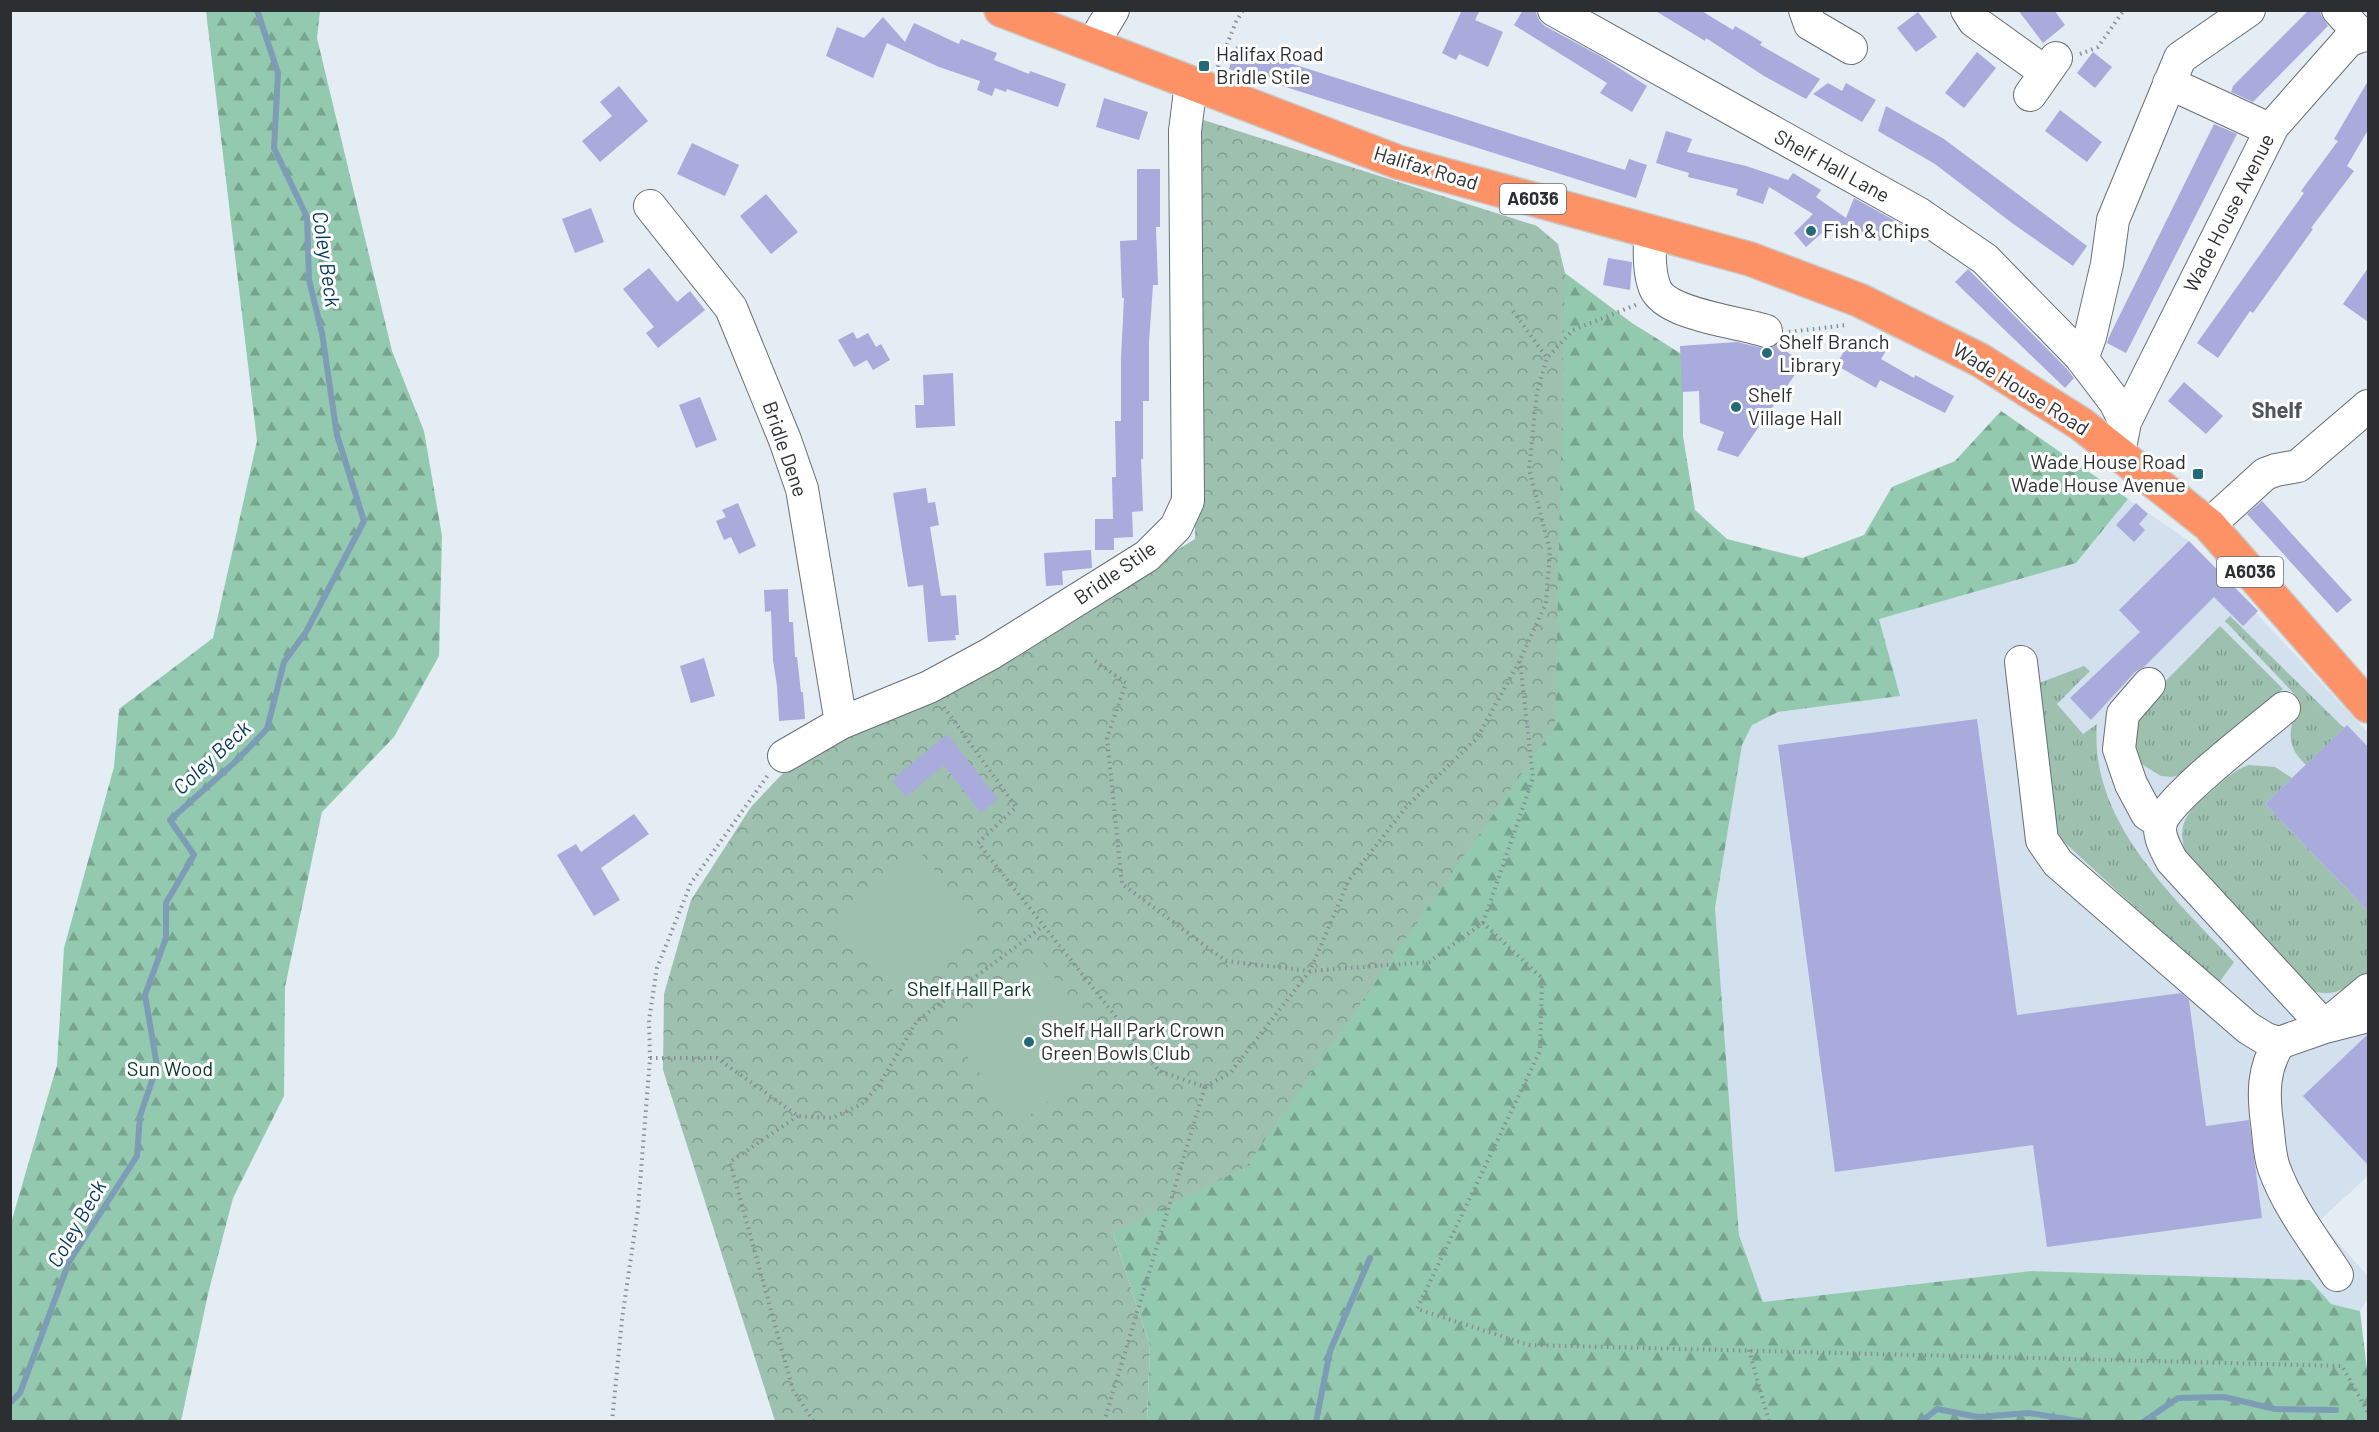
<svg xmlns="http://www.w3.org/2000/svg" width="2379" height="1432" viewBox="0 0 2379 1432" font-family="Barlow,sans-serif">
	<defs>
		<pattern id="grass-tufts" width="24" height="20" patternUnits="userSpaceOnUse" patternTransform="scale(1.5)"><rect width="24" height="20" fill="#9ec1af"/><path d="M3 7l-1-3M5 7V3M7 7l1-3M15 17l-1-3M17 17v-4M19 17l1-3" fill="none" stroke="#819d8f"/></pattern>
		<pattern id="forest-firs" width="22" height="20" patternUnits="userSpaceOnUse" patternTransform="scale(1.5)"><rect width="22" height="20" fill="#93caaf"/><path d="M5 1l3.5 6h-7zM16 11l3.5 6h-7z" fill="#78a48f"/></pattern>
		<pattern id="park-crowns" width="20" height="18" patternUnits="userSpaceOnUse" patternTransform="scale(1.5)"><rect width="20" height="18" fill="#9ec1af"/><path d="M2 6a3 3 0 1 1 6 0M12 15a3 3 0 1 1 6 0" fill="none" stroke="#819d8f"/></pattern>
	</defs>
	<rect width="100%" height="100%" fill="#e4ecf4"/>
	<path fill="#d3e1ee" d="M2128,499L2189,541L2368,733V1176L2319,1221L2368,1276V1298L2360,1311L2331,1304L2310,1280L2032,1271L1763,1303L1739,1235L1715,908L1742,744L1752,725L1778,712L1900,696L1878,619L2076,563Z"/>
	<path fill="url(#grass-tufts)" d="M2230,616L2344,728L2306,765C2283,744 2290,726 2300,700L2225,621Z
		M2220,626L2283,689L2186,773L2172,777L2161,776L2140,763L2134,753L2139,708Z
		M2084,666L2090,671L2057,704L2083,734L2097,724C2089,822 2174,897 2234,962L2218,984L2050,829L2034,685Z
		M2249,765L2275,767L2292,778L2265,804L2368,911V974C2346,987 2334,1000 2308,989L2188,860C2174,823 2187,812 2214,789C2225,779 2234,770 2249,765Z"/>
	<path fill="url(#forest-firs)" d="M206,11H320L317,38L392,351L424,431L442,536L439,656L394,737L322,812L285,987L284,1096L233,1198L208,1294L181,1421H11V1223L57,1065L64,948L114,767L119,709L213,638L257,441Z
		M1565,273L1632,323L1683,355V436L1695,510L1727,539L1802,558L1864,535L1892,487L1955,461L2001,411L2128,499L2076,563L1879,619L1900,696L1778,712L1752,725L1742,745L1715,908L1739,1235L1763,1302L2031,1271L2310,1280L2331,1304L2360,1311L2368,1379V1421H1147L1150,1346L1113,1233L1544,326Z"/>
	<path fill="url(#park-crowns)" d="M1194,117L1537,226L1558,244L1565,273L1555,726L1246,1167L1113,1233L1150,1346L1147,1421H775L663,1070L664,994L691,900L751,807L785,771L839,737L924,704L1195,539Z"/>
	<path fill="#9ec1af" d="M920,852L981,928L897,996L836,920Z
		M1041,960L1111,1053L1018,1124L948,1031Z"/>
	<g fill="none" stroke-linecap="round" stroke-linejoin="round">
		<path stroke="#7d9cb6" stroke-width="6" d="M10,1403L20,1393L69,1262L137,1156L140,1116L157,1066L145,995L166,938V903L194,855L170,820L235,762L267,729L284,662L306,632L364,521L337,435L322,333L309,280L307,217L274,148L278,73L257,10
			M1316,1422L1330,1351L1370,1258
			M1921,1422L1937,1409L1978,1417L2029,1413L2085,1422
			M2143,1422L2178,1398L2224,1397L2275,1409L2336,1410"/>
	</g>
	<path fill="#a8abdb" d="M1462,10H1480L1475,20L1503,32L1488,67L1459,54L1456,60L1442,53Z
		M1523,10H1535L1539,20L1545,26L1602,57L1647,86L1632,112L1600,93L1607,83L1514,25Z
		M1654,10H1700L1733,30L1735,26L1762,42L1760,45L1820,79L1806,99L1764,76L1706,38L1705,41Z
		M2018,10H2054L2065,25L2043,43Z
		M2309,10H2320L2321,15L2328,26L2253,102L2231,92L2233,86Z
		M1918,12L1937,37L1916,52L1897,28Z
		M883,17L905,42L914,23L959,44L961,39L997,53L994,60L1029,74L1030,71L1066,84L1058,107L1007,89L1006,92L995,88L992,96L977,90L980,81L939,67L887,43L873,78L826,56L837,27L864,38Z
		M1236,46L1625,170L1629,159L1647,165L1636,198L1229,69Z
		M1977,52L1996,68L1964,108L1945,93Z
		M2093,52L2112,67L2095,88L2077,73Z
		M2368,81V130L2347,166L2354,171L2311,228L2313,229L2253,313L2250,311L2218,358L2197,343L2304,193L2301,191L2338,141L2334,139Z
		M1828,83L1842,91L1846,83L1876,100L1862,122L1813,94Z
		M619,86L648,121L600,162L582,141L612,116L600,102Z
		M1104,98L1148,112L1139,140L1096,127Z
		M1886,106L1944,139L2087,246L2073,266L2012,223L1935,164L1878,131Z
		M2060,110L2102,142L2087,162L2045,131Z
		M2214,124L2237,134L2126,353L2107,343L2109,337Z
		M1666,131L1692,139L1687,152L1746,166L1788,180L1793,173L1821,190L1816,197L1846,218L1854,198L1910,229L1907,237L1888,228L1880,241L1850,227L1846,234L1831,225L1806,247L1794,233L1813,214L1769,187L1763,204L1736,195L1738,189L1688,177L1689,173L1656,163Z
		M692,143L739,165L725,196L677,174Z
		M1137,169H1160V227H1156L1158,285H1153L1149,342V401H1143V459H1141L1143,511L1132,512L1133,537L1114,538V550H1095V519H1113L1112,477H1116L1115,421H1121V358L1124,298H1122L1120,241L1137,240Z
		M766,194L798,232L771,254L740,216Z
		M591,208L604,242L575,253L562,219Z
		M1608,258L1632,262L1630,290L1603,285Z
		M649,268L677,302L690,291L705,310L658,348L646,333L654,327L623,289Z
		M2368,268V322L2343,304Z
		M1968,269L2066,368L2074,378L2065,388L1955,282Z
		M853,332L857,339L868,333L876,347L881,344L890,360L873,370L867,360L854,367L838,340Z
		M1869,341L1886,351L1881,359L1914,378L1915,375L1954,396L1945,413L1880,380L1876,388L1836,365L1849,343L1863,351Z
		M1737,342L1762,348H1770L1777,345L1803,363L1738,457L1717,450L1724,432L1700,423L1699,391L1682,392L1680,346Z
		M953,373L955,426L916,428L915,405H924L923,375Z
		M2184,382L2223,416L2206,434L2168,401Z
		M700,397L717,440L696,448L679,405Z
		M926,488L928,503L935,502L939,525L930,527L941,596L956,595L959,635H955L956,640L928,642L923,585L908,587L893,493Z
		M2262,501L2352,600L2337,613L2247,514Z
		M738,503L756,546L739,554L731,537L724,540L716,521L726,517L722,510Z
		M2136,503L2148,514L2139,524L2145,530L2134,542L2116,525Z
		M2189,541L2258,611L2243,626L2214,597L2144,667L2135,672L2091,720L2070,698L2140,632L2119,610Z
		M1091,550L1092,568L1062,571L1063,585L1046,586L1044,553Z
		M788,589L789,622H793L795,657H797L801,692H803L805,719L779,721L777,686L773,660L771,611L765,612L764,590Z
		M704,658L715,696L691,703L680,666Z
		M1977,719L2017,1015L2181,993L2189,1000L2206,1126L2249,1120L2262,1218L2047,1247L2033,1145L1835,1172L1778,745Z
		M2347,725L2368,747V911L2265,804Z
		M947,734L998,799L981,813L944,765L906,797L892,780Z
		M634,814L649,834L601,868L620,900L594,916L557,855L576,844L581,852Z
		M2368,1034V1165L2303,1096Z"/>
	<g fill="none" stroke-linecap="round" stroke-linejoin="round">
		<g stroke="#686f76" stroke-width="34">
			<path id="minor" d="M1554,10L1918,213L1985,259L2080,356L2115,402L2125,422L2119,453
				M1805,10L1810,24L1851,48
				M1967,10L1974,21L2045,72
				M2338,10L2362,36
				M1092,45L1113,10
				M2169,83L2271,130
				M2030,95L2056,58
				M650,206L731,308L785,440L802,489L841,723
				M1650,231C1650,249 1648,270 1655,288C1666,315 1739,322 1766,331
				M2082,359L2090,337L2107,264L2113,220L2180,58L2249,10
				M2125,422L2273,126L2348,41L2368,33
				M2209,525L2265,474L2276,470L2298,466L2368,406
				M2021,662L2042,840L2058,863L2248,1028L2266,1039L2279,1043L2325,1027L2368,1016
				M2149,684L2123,714L2119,749L2131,784L2147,814L2161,823
				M2284,708C2259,729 2171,796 2161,822C2157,834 2166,850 2172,861L2325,1027
				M784,756L841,723L929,687L990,654L1147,556L1176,527L1188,501L1185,131L1191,83
				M2327,1024L2368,990
				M2279,1043C2263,1069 2263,1093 2267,1123C2269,1137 2269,1154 2274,1168C2288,1207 2315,1241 2337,1275"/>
		</g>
		<g stroke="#c8c9c9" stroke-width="36">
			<path id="highway" d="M1001,10L1398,162L1750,259L1859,300L1980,360L2081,424L2209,525L2368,706"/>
		</g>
		<path stroke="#888e93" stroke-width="4" stroke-dasharray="1.5 4.5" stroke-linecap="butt" d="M2080,54L2098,47L2124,10
			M1218,67L1236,22L1243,10
			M1513,311L1547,358
			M1789,332L1847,325
			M1095,661L1126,683L1107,738L1122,884L1226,961L1310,971L1429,962L1483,923L1542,978L1540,1051L1417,1309L1529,1345L2342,1366L2368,1412
			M944,707L1016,807L978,843L1159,1071L1205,1087L1230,1073L1310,971L1349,880L1407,806L1477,738L1520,660L1546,603L1550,551L1529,469L1537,392L1547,358L1573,330L1638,304
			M1483,923L1533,778L1520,661
			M650,1058H717L798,1116L832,1118L862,1104L879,1085L917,1021L1042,927
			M798,1116L730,1162L793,1390L814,1422
			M1749,1350L1769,1422
			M612,1422L622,1319L638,1209L650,1058L649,1020L657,968L691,883L768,775
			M1104,1422L1205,1087"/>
		<use href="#minor" stroke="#fff" stroke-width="32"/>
		<use href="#highway" stroke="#fd9267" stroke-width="33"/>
	</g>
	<g fill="#236a78" stroke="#fff" stroke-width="2">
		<rect x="1198" y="60" width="12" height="12" rx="3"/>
		<circle cx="1811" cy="231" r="6"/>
		<circle cx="1767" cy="353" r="6"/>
		<circle cx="1736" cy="407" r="6"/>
		<rect x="2192" y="468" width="12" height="12" rx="3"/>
		<circle cx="1029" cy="1042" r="6"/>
	</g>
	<g text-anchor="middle" stroke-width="6" stroke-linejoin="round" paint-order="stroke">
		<g fill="#fff" stroke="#6b6d6f" stroke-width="1.5">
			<rect x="1500" y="184" width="66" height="30" rx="4.5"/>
			<rect x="2217" y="557" width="66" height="30" rx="4.5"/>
		</g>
		<g font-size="18" font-weight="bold" fill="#2c2f31">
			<text x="1533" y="205">A6036</text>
			<text x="2250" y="578">A6036</text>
		</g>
		<g font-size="20" fill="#2c2f31" stroke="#fff" text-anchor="start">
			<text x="1216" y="61">Halifax Road<tspan x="1216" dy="23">Bridle Stile</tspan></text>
			<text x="1823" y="238">Fish &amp; Chips</text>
			<text x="1779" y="349">Shelf Branch<tspan x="1779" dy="23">Library</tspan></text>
			<text x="1748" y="402">Shelf<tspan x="1748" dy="23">Village Hall</tspan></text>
			<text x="2186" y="469" text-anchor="end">Wade House Road<tspan x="2186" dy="23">Wade House Avenue</tspan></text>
			<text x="1041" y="1037">Shelf Hall Park Crown<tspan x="1041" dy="23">Green Bowls Club</tspan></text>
		</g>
		<g font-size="20" fill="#2c2f31" stroke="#fff">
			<text transform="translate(1832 166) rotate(29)" y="7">Shelf Hall Lane</text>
			<text transform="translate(1426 168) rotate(17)" y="7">Halifax Road</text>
			<text transform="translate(2229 213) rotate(-63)" y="7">Wade House Avenue</text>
			<text transform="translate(2021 389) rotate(32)" y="7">Wade House Road</text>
			<text transform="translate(785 449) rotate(71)" y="7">Bridle Dene</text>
			<text transform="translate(1115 573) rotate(-35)" y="7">Bridle Stile</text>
		</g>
		<g font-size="20" fill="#053523" stroke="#fff">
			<text x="969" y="996">Shelf Hall Park</text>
			<text x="170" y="1076">Sun Wood</text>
		</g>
		<g font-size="21" font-style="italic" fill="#04385a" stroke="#fff">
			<text transform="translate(326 259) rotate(82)" y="7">Coley Beck</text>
			<text transform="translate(212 758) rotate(-43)" y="7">Coley Beck</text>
			<text transform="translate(77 1224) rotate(-60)" y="7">Coley Beck</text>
		</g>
		<g font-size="22" font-weight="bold" fill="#50565c" stroke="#fff">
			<text x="2277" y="418">Shelf</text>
		</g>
	</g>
	<rect width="2379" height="1432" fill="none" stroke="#2c2f31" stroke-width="24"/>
</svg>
